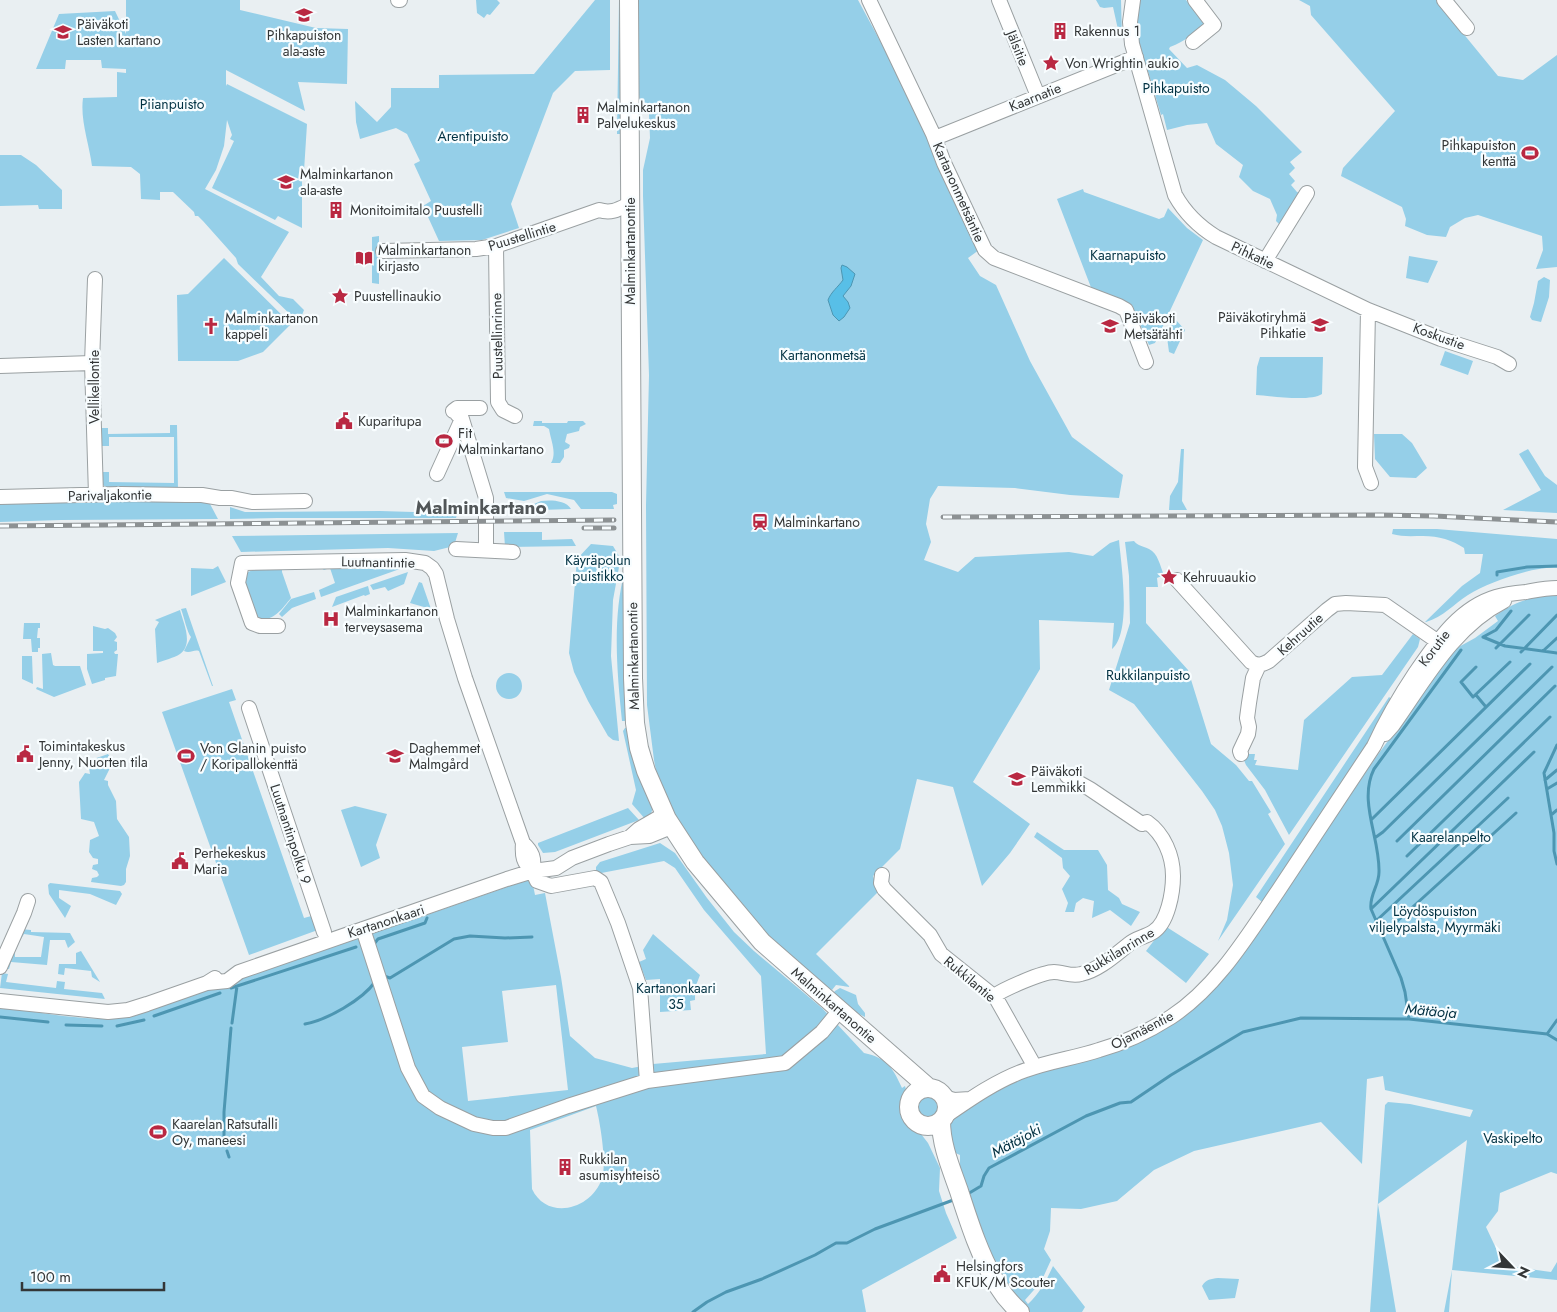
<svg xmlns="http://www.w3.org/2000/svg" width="1557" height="1312" viewBox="0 0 1557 1312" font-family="Jost,sans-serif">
	<rect width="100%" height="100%" fill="#e9eff2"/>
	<path fill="#95cfe8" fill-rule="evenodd" d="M126,0H240V10L316,28L348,29L347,84L298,82L305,111L226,70V86L227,84L307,124L304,171L302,175V228L278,216L275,220L212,188L234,141L230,139L232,135L227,120L224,146L216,170L205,189L289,232L261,277L279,296L293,299L304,310L302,315L296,320L238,264L236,258L203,221L198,216H195L194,212L173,192H160V200L141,199L140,174L131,167L92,166C89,143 80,120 83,98L117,97V72L126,73V69L102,68L101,60H66L65,69H36L59,14L115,11L126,34Z
		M476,0H497L500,3L490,15L487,14L484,18L477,13Z
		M595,0H610V70L575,71L553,93L511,204L519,228L482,240L439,241L423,206L431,201L414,164L420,161L407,134L396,128L360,139L356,122L355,101L377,122L391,107V88H439V75L534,74Z
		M619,0H623L622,134H617Z
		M637,0H858L885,50L925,131L979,250L968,258L980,276L996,285L1030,361L1072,437L1123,475L1119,498L1070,495L1015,488L938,486L930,499L926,524L931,542L924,560L958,572L975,557L1069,552L1093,556L1110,543L1119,540C1121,564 1132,633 1112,649L1114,623L1039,620L1040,669L973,782L1030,824L1010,853L982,886L953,787L917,779L900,849L873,876L878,892L816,954L850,987L836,985L832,990L819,983L770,939L720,885L682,832L659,787L654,760L647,705L646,505L649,375L643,196V170L650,138L649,114L640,111L637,60Z
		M1096,0H1121L1122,38L1119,34L1113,7L1104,8L1100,7Z
		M1140,0H1186L1206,24C1192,34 1186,41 1170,47L1169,49L1187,68L1197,65L1225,80L1256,106L1302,152L1290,162L1295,168L1289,174L1295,181L1291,185L1297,192L1301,193L1280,225L1276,221L1277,215L1270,199L1253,191L1239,177L1243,165L1216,144L1207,123L1187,125L1167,130L1163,114L1161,115L1146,65L1141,55L1137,37L1136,21Z
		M1299,0H1438L1462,32L1498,76L1523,80L1557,55V267L1536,269L1543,250L1542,236L1478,215L1465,218L1450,227L1446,237L1427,235L1405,226L1406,219L1402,207L1341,176L1343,168L1395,111L1311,15L1310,6Z
		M0,155H21L36,165L62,190V209H39L38,205L0,206Z
		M1083,189L1084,192L1159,219L1164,217L1168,208L1187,228L1203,240L1155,343L1149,345L1132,305L1092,290L1057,199Z
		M379,236V284L372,283V237Z
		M1409,256L1438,261L1428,283L1406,278Z
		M224,258L291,324L263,352L238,361H178L177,295L188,294Z
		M1544,277L1550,280L1549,297L1541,322L1532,320L1530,317L1534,303L1538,281Z
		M1176,320L1185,330L1174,354L1169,352L1166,330Z
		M1445,351L1473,361L1468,375L1440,365Z
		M1260,357H1323L1322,394C1310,402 1271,396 1256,395L1257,367Z
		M534,421H542V423H567L568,421H583L586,424L580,427L579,431L567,434L565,442L570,445L569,448L564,450V457L560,463H551C557,453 551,441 549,429L544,426H533Z
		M170,425H177L178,490L107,488L103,485V472H109V482L174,483V437H109V446H102L101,428H108V434L170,433Z
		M1374,434H1402L1412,443L1427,468L1416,478L1390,477L1375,459Z
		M1181,449H1184L1182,501L1187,510H1169L1170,496L1178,482Z
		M1528,449L1545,476L1557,485V513L1503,510L1541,490L1519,454Z
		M504,492H612L617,494V504L613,505L614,509H581L574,500L547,494L524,501L506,498Z
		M201,501L210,504L218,519L61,520L0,522V503Z
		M541,501C550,500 566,500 571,509L540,510L527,507Z
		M457,506L460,507L456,518H277L230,519V507L245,512L380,511L447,513Z
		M1393,529H1437L1557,539V568C1533,566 1489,582 1468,595C1454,604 1443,617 1426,622H1425L1462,586L1480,573L1483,554H1465L1464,548C1452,540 1439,536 1423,536C1413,536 1402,537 1392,534Z
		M504,532H542V540L572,539L576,546L505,547Z
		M458,533L454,546L434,551L388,548L241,552L232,536Z
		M1134,541C1138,546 1143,546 1149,549C1158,553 1160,566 1164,575L1157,578L1158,587H1146V623L1188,670L1211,744L1236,765L1249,781H1252L1271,812L1268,814L1285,844L1218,941L1227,920L1233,885L1229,853L1222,826L1215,810L1202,791L1134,704L1109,690L1130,623L1129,576L1125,542Z
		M591,544L613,546L619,556V567L613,600L611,656L619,741L613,740L608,736L588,701L574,672L569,653L577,559Z
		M411,565L321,597L319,590L335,583L330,568L324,570L321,568Z
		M218,566L226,582L191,596V568L213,569Z
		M282,567V572L291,598C281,610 273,623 256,618L244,580L246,573L257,568Z
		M625,570L628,721H622C617,672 612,618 625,570Z
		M408,572L404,584L388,591L385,587L373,590L370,585Z
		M419,582L422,583L431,609L410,603Z
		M368,586L370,594L365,596L364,595L332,607L336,597Z
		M314,592L316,599L292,608L282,617L279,614L291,599Z
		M1557,594V1174L1551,1172L1500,1193L1498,1211L1486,1227L1502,1261L1507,1266L1551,1272L1557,1262V1280L1452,1270L1449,1312H1444L1452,1270L1467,1140L1378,1204L1396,1312H1370L1385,1105L1388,1102L1410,1104L1470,1117L1473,1110L1385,1090L1383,1076L1367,1079L1362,1164L1321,1122L1194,1151L1154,1170L1117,1201L1081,1209L1051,1208L1050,1231L1044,1249L1051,1260L1041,1282L1025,1300L1028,1304C1040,1293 1046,1281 1053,1266L1085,1307L1082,1312H1029L1016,1300L1001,1279L960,1177V1155L951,1151L947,1123L954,1114L1018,1080L1159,1031L1175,1022L1197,1006L1219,983L1261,927L1374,760L1455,649L1475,638L1498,621L1495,616C1520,599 1529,598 1557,594Z
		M186,608L213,686H212L199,651C194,649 190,654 184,651L191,637C187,632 184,617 181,609Z
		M180,610C183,622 194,644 180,654C174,658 164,660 157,663L155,629L159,622L155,620Z
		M24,623H40V628H38L37,638H40V648H38V652H32L31,639H23Z
		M93,626L105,629L108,628L115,633L117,637L114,641L117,642V650L114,652L115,654H118L116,676L105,678V680L92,684L87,669V654L103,653V651H93Z
		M1413,634L1420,639L1418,647L1289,835L1265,790L1246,765L1243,758L1244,754H1255L1254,760H1257L1255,765L1298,770L1304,720L1352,677L1382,675Z
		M51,653L53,665L55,666H80L86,685L54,697L36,689L37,687L43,689L42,654Z
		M22,656H32L33,684L22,679Z
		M496 686a13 13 0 1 1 26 0a13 13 0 1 1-26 0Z
		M232,689L236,700L229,702L304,918L315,915L317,926L315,931L249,955L162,712Z
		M1389,697L1393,700L1354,766L1262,902L1256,897Z
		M629,727L653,807L651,814L646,820L632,804L636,790L623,731L625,728Z
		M108,754L111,759L110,768L104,780L108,781V785L116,801L117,819L129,837L130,856L126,869V882L124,885L121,886L91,882L92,878L97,877L99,875L97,871L92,869L93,865L98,864V859L93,858L89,852L90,840L99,836L94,822L81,819L79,782L85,773L90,774L88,761Z
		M355,806L387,814L376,845L380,858L361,867L341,810Z
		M628,808L639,820L555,852L543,853L538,845V843Z
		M1037,832L1064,850H1098L1107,865L1108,890L1119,898L1122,904L1140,912L1131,926L1110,910L1092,918L1094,901L1083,898L1076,903L1074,912H1065L1068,903L1062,889L1070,876L1063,868L1062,858L1034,837Z
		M660,843L675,853L707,898L734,932L754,951L822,1008L864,1053C887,1058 893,1068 902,1088L905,1086C911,1105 896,1118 921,1130V1134L928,1143L940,1168L939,1191L946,1213L957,1238L862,1290L866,1312H0V1007C42,1012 93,1024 134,1016L527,880L533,885L535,895L545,893L561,977L570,1036L595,1058L632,1068L653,1064L766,1054L761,976L704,910L675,868L664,861L596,874V867L600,862ZM556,985L568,1090L468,1101L462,1047L508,1042L502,991ZM596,1106C600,1122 607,1163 602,1178C592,1210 547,1221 532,1189L530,1130Z
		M50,883L120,891L122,894L116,905L90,894L59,890V898L71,906L65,918L49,894L48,885Z
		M1165,926L1209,954L1186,983L1146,951Z
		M20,929L31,930V932L70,933L75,942L68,948L65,940H50L47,965L11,962L9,969L3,968L11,950L15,951V957H41L44,937L24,934L19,942L15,941Z
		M653,934L700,975L695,988V1000L690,1001L691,1010L660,1012V979L646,980L639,962L646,959L643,950Z
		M81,951L100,982L92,977L91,971L65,968L64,975L58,974L59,964H76V953Z
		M2,973L8,974L6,982L56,988L57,981L65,982L64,989L102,993L105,999L0,988Z
		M840,988L856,995L858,1004L865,1013V1017L855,1012L832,995L835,991Z
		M916 1108a12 12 0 1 1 24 0a12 12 0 1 1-24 0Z
		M1218,1278L1239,1279L1235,1298L1209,1300L1202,1286C1206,1279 1211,1279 1218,1278Z"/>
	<path fill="#58bfe7" stroke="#4d96b2" d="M842,265L847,267L855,274L851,286L843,296L848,302L850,308L844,317L839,321L833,315L828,300C831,292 838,287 843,280L841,268Z"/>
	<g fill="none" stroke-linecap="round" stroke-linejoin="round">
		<path stroke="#4d96b2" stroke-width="3" d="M1497,575V572L1527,567L1557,566
			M1483,637L1505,646L1557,653
			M1483,637L1496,630L1511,611
			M1496,648L1529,615
			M1543,651L1557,638
			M1521,652L1557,615
			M1476,667L1461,682L1473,697L1510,662
			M1476,695L1486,707
			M1557,745L1544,773L1554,833V851L1557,864
			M1545,780L1557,770
			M1547,789L1557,783
			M1551,815L1557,810
			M1372,819L1530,664
			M1376,837L1383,832L1552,667
			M1397,841L1555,686
			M1407,856L1550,717
			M1371,909L1534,752
			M1376,921L1508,798
			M1382,935L1516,813
			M374,944L378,939L425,923L427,918
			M384,976L390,978L454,939L470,936L505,938L532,937
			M231,988L356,947
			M154,1016L220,993
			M0,1017L48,1022
			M1409,1019L1405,992L1401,978L1371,909C1369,895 1379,886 1379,872C1380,838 1358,801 1374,769L1461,650
			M232,1023L237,986
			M305,1024C327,1020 362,1000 375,982
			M66,1025L102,1026
			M117,1026L144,1020
			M1547,1034L1557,1020
			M224,1144V1112L231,1028
			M227,1151L229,1157
			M966,1195L981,1186L984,1176L989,1168L1086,1116L1120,1103L1131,1102L1171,1075L1243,1032L1301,1018L1409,1019L1547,1034L1557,1040
			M693,1312L707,1302L726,1292L762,1279L815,1255L836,1243H847L875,1229L956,1199"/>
		<g stroke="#9aa0a2" stroke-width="16">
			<path id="minor" d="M398,0H400
				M869,0L933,134L944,163L985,250L994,258L1119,306L1126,310L1146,362
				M999,0L1038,96
				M1133,0L1130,22L1132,44L1175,195C1185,213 1198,226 1216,237L1368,310L1365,467L1371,483
				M1444,0L1467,28
				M1193,42L1214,25L1195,0
				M935,138L1136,57
				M496,246L498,402L503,410L515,416
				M383,251L476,249L496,246L599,210C612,214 619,209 631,203
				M1265,261L1307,193
				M95,279L92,363L96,495
				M1368,310L1441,339L1497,357L1509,364
				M0,366L92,363
				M453,411L457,408H480
				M457,414L462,419L486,498V550
				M437,474L462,419
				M0,497L121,494L186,495H202L220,498H232L252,502L305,501
				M456,549L513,552
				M1177,580L1251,662C1258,666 1262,665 1269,661L1327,610L1335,604L1346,603L1385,605L1447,648
				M278,626H260L252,623L238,583L242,563L405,560L425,563L432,568L436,574L447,619L465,678L523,843C522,856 523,863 533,871
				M249,708L324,932
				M1385,734L1393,725C1425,680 1453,627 1504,601
				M1241,754L1240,751L1248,734L1249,727L1247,718L1249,703L1253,678L1259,665
				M630,837L639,829L665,814
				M523,843C541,860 528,865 537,881L551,886L595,878L601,882L618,923L640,988L647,1081
				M882,875L881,883L884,889L930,935L941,954L996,998L1035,1067
				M363,929L408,1068L423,1096L440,1108L474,1124L493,1128H506L568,1106L647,1081L785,1063L822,1032L840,1010
				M0,967L24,913L28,901
				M207,983L227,981L239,972L507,879L533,871L556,868L572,858L609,844L630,837L649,836L671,827
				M994,996C1004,989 1042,972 1054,972C1063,972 1072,977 1081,974C1099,970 1115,955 1129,944C1136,938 1145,937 1153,932C1168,923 1173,892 1173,876C1173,856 1164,834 1147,822L1142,824L1090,789L1067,776
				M0,1001L108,1012L128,1010L147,1004L207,983L215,978
				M944,1097L954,1100L970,1099
				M944,1117C970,1099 997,1080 1026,1070C1050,1061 1075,1058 1099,1050C1124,1043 1149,1031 1171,1017C1217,987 1248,935 1278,891C1310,842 1342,794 1374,746C1386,720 1400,696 1416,672C1437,642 1459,608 1496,597C1506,594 1516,593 1526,592C1537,590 1546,588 1557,588"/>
		</g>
		<g stroke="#9aa0a2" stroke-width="20">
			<path id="major" d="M629,0L633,678L635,723L639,748L646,771L667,819L695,862L762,942L929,1088
				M909 1107a19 19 0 1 1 38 0a19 19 0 1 1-38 0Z
				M941,1121C941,1145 951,1168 959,1191C969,1222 980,1257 998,1286C1004,1296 1012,1305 1020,1312"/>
		</g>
		<use href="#minor" stroke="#fff" stroke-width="14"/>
		<use href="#major" stroke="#fff" stroke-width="18"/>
		<g stroke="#8c9193" stroke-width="5">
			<path id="rail" d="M943,517L1380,515L1434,516L1557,522
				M0,526L614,520
				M584,528H614"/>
		</g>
		<use href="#rail" stroke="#f8fdff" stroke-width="3" stroke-dasharray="9" stroke-linecap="butt"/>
	</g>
	<defs>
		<g id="school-bare" transform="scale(1.35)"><path d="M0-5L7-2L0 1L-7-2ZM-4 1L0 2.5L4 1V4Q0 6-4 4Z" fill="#b92842" stroke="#f8fdff" stroke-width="2.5" paint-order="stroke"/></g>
		<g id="building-bare" transform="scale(1.35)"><path d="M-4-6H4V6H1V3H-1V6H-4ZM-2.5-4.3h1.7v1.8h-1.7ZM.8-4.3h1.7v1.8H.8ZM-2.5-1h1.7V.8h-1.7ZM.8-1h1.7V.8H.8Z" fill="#b92842" stroke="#f8fdff" stroke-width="2.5" paint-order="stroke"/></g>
		<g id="sight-bare" transform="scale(1.35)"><path d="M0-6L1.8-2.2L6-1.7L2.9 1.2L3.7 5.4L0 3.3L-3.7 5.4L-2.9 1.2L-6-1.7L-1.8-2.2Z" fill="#b92842" stroke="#f8fdff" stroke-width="2.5" paint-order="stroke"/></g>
		<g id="stadium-bare" transform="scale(1.35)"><path d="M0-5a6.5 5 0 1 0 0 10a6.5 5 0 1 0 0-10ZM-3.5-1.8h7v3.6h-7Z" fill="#b92842" stroke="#f8fdff" stroke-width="2.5" paint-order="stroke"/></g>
		<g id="library-bare" transform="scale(1.35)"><path d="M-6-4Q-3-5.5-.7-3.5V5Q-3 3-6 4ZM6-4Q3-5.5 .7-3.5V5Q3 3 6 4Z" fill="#b92842" stroke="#f8fdff" stroke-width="2.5" paint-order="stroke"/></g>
		<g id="church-bare" transform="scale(1.35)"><path d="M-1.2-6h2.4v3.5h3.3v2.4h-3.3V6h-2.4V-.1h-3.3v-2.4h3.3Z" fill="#b92842" stroke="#f8fdff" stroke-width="2.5" paint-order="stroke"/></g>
		<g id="civic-bare" transform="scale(1.35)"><path d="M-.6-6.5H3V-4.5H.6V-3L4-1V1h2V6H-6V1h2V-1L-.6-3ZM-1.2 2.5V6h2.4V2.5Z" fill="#b92842" stroke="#f8fdff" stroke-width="2.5" paint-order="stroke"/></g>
		<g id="station-bare" transform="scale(1.35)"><path d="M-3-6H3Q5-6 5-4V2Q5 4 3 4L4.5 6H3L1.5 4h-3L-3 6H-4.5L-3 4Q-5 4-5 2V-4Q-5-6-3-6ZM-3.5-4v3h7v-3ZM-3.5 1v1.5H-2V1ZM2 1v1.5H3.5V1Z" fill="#b92842" stroke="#f8fdff" stroke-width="2.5" paint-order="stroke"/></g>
		<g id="hospital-bare" transform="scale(1.35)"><path d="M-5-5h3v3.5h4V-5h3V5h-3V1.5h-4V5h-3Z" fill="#b92842" stroke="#f8fdff" stroke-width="2.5" paint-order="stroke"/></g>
	</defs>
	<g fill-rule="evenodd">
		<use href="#school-bare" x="304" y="15"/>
		<use href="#building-bare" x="1060" y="31"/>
		<use href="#school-bare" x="63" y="32"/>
		<use href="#sight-bare" x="1051" y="63"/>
		<use href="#building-bare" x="583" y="115"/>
		<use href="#stadium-bare" x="1530" y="153"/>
		<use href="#school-bare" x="286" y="182"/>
		<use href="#building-bare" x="336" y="210"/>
		<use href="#library-bare" x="364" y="258"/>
		<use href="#sight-bare" x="340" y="296"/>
		<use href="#school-bare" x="1320" y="325"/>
		<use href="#church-bare" x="211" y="326"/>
		<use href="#school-bare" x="1110" y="326"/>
		<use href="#civic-bare" x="344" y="421"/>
		<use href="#stadium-bare" x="444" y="441"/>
		<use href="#station-bare" x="760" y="522"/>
		<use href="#sight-bare" x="1169" y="577"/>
		<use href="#hospital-bare" x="331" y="619"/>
		<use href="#civic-bare" x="25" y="754"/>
		<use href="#stadium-bare" x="186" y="756"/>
		<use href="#school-bare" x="395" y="756"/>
		<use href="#school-bare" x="1017" y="779"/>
		<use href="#civic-bare" x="180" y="861"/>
		<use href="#stadium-bare" x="158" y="1132"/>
		<use href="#building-bare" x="565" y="1167"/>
		<use href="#civic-bare" x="942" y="1274"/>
	</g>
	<g text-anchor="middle" stroke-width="4.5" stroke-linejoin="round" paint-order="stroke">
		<g font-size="14" fill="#333637" stroke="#f8fdff" text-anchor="start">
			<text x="77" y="29">Päiväkoti<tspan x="77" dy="16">Lasten kartano</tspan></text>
			<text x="1074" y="36">Rakennus 1</text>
			<text x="304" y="40" text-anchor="middle">Pihkapuiston<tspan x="304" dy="16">ala-aste</tspan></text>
			<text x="1065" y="68">Von Wrightin aukio</text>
			<text x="597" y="112">Malminkartanon<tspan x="597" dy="16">Palvelukeskus</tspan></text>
			<text x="1516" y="150" text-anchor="end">Pihkapuiston<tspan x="1516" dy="16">kenttä</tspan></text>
			<text x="300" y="179">Malminkartanon<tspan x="300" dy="16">ala-aste</tspan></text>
			<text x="350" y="215">Monitoimitalo Puustelli</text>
			<text x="378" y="255">Malminkartanon<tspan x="378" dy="16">kirjasto</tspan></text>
			<text x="354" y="301">Puustellinaukio</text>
			<text x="1306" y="322" text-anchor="end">Päiväkotiryhmä<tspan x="1306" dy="16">Pihkatie</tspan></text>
			<text x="225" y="323">Malminkartanon<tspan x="225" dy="16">kappeli</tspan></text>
			<text x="1124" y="323">Päiväkoti<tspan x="1124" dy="16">Metsätähti</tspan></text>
			<text x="358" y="426">Kuparitupa</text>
			<text x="458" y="438">Fit<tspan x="458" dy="16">Malminkartano</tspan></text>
			<text x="774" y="527">Malminkartano</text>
			<text x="1183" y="582">Kehruuaukio</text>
			<text x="345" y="616">Malminkartanon<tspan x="345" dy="16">terveysasema</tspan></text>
			<text x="39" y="751">Toimintakeskus<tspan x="39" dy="16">Jenny, Nuorten tila</tspan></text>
			<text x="200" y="753">Von Glanin puisto<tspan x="200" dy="16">/ Koripallokenttä</tspan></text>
			<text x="409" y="753">Daghemmet<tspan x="409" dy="16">Malmgård</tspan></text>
			<text x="1031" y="776">Päiväkoti<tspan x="1031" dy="16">Lemmikki</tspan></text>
			<text x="194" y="858">Perhekeskus<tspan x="194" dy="16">Maria</tspan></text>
			<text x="172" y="1129">Kaarelan Ratsutalli<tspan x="172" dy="16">Oy, maneesi</tspan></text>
			<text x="579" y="1164">Rukkilan<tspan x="579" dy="16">asumisyhteisö</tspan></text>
			<text x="956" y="1271">Helsingfors<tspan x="956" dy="16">KFUK/M Scouter</tspan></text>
		</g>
		<g font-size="14" fill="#333637" stroke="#f8fdff">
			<text transform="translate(1018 48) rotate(68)" y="5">Jälsitie</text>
			<text transform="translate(1035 97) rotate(-22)" y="5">Kaarnatie</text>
			<text transform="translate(959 192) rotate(66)" y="5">Kartanonmetsäntie</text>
			<text transform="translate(522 236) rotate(-17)" y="5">Puustellintie</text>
			<text transform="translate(630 251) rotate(-90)" y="5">Malminkartanontie</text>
			<text transform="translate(1253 255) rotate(25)" y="5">Pihkatie</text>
			<text transform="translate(497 336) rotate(-91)" y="5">Puustellinrinne</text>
			<text transform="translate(1439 336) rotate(20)" y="5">Koskustie</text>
			<text transform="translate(94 387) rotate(-90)" y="5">Vellikellontie</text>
			<text transform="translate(110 495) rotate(-1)" y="5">Parivaljakontie</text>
			<text transform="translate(378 562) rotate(1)" y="5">Luutnantintie</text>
			<text transform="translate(1300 634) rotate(-42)" y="5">Kehruutie</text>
			<text transform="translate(1434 648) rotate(-53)" y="5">Korutie</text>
			<text transform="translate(633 656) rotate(-91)" y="5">Malminkartanontie</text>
			<text transform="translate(291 834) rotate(72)" y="5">Luutnantinpolku 9</text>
			<text transform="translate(386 921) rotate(-18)" y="5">Kartanonkaari</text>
			<text transform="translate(1119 951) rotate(-31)" y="5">Rukkilanrinne</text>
			<text transform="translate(970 979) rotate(40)" y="5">Rukkilantie</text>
			<text transform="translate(834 1005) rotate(41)" y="5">Malminkartanontie</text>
			<text transform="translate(1142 1030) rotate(-27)" y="5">Ojamäentie</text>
		</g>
		<g font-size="14" fill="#003142" stroke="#f8fdff">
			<text x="1176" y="93">Pihkapuisto</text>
			<text x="172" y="109">Piianpuisto</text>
			<text x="473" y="141">Arentipuisto</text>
			<text x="1128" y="260">Kaarnapuisto</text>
			<text x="823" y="360">Kartanonmetsä</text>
			<text x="598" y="565">Käyräpolun<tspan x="598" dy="16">puistikko</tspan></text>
			<text x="1148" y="680">Rukkilanpuisto</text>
			<text x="1451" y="842">Kaarelanpelto</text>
			<text x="1435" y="916">Löydöspuiston<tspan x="1435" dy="16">viljelypalsta, Myyrmäki</tspan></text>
			<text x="676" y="993">Kartanonkaari<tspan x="676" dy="16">35</tspan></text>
			<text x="1513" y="1143">Vaskipelto</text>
		</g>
		<g font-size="15" font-style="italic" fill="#002f40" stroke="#f8fdff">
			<text transform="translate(1431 1011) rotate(5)" y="5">Mätäoja</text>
			<text transform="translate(1016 1141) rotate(-28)" y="5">Mätäjoki</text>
		</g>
		<g font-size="19" font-weight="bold" fill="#515658" stroke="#f8fdff">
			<text x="481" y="514">Malminkartano</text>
		</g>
	</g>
	<g transform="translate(1512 1267) rotate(115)" stroke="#f8fdff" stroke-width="4" paint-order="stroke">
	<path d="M0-4L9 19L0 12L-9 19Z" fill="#333637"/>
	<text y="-8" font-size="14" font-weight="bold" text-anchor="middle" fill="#333637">N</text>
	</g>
	<path d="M22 1282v8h142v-8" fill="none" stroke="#333637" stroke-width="2.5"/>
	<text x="30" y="1282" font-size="15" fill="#333637" stroke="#f8fdff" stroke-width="4" paint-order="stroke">100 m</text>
</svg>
